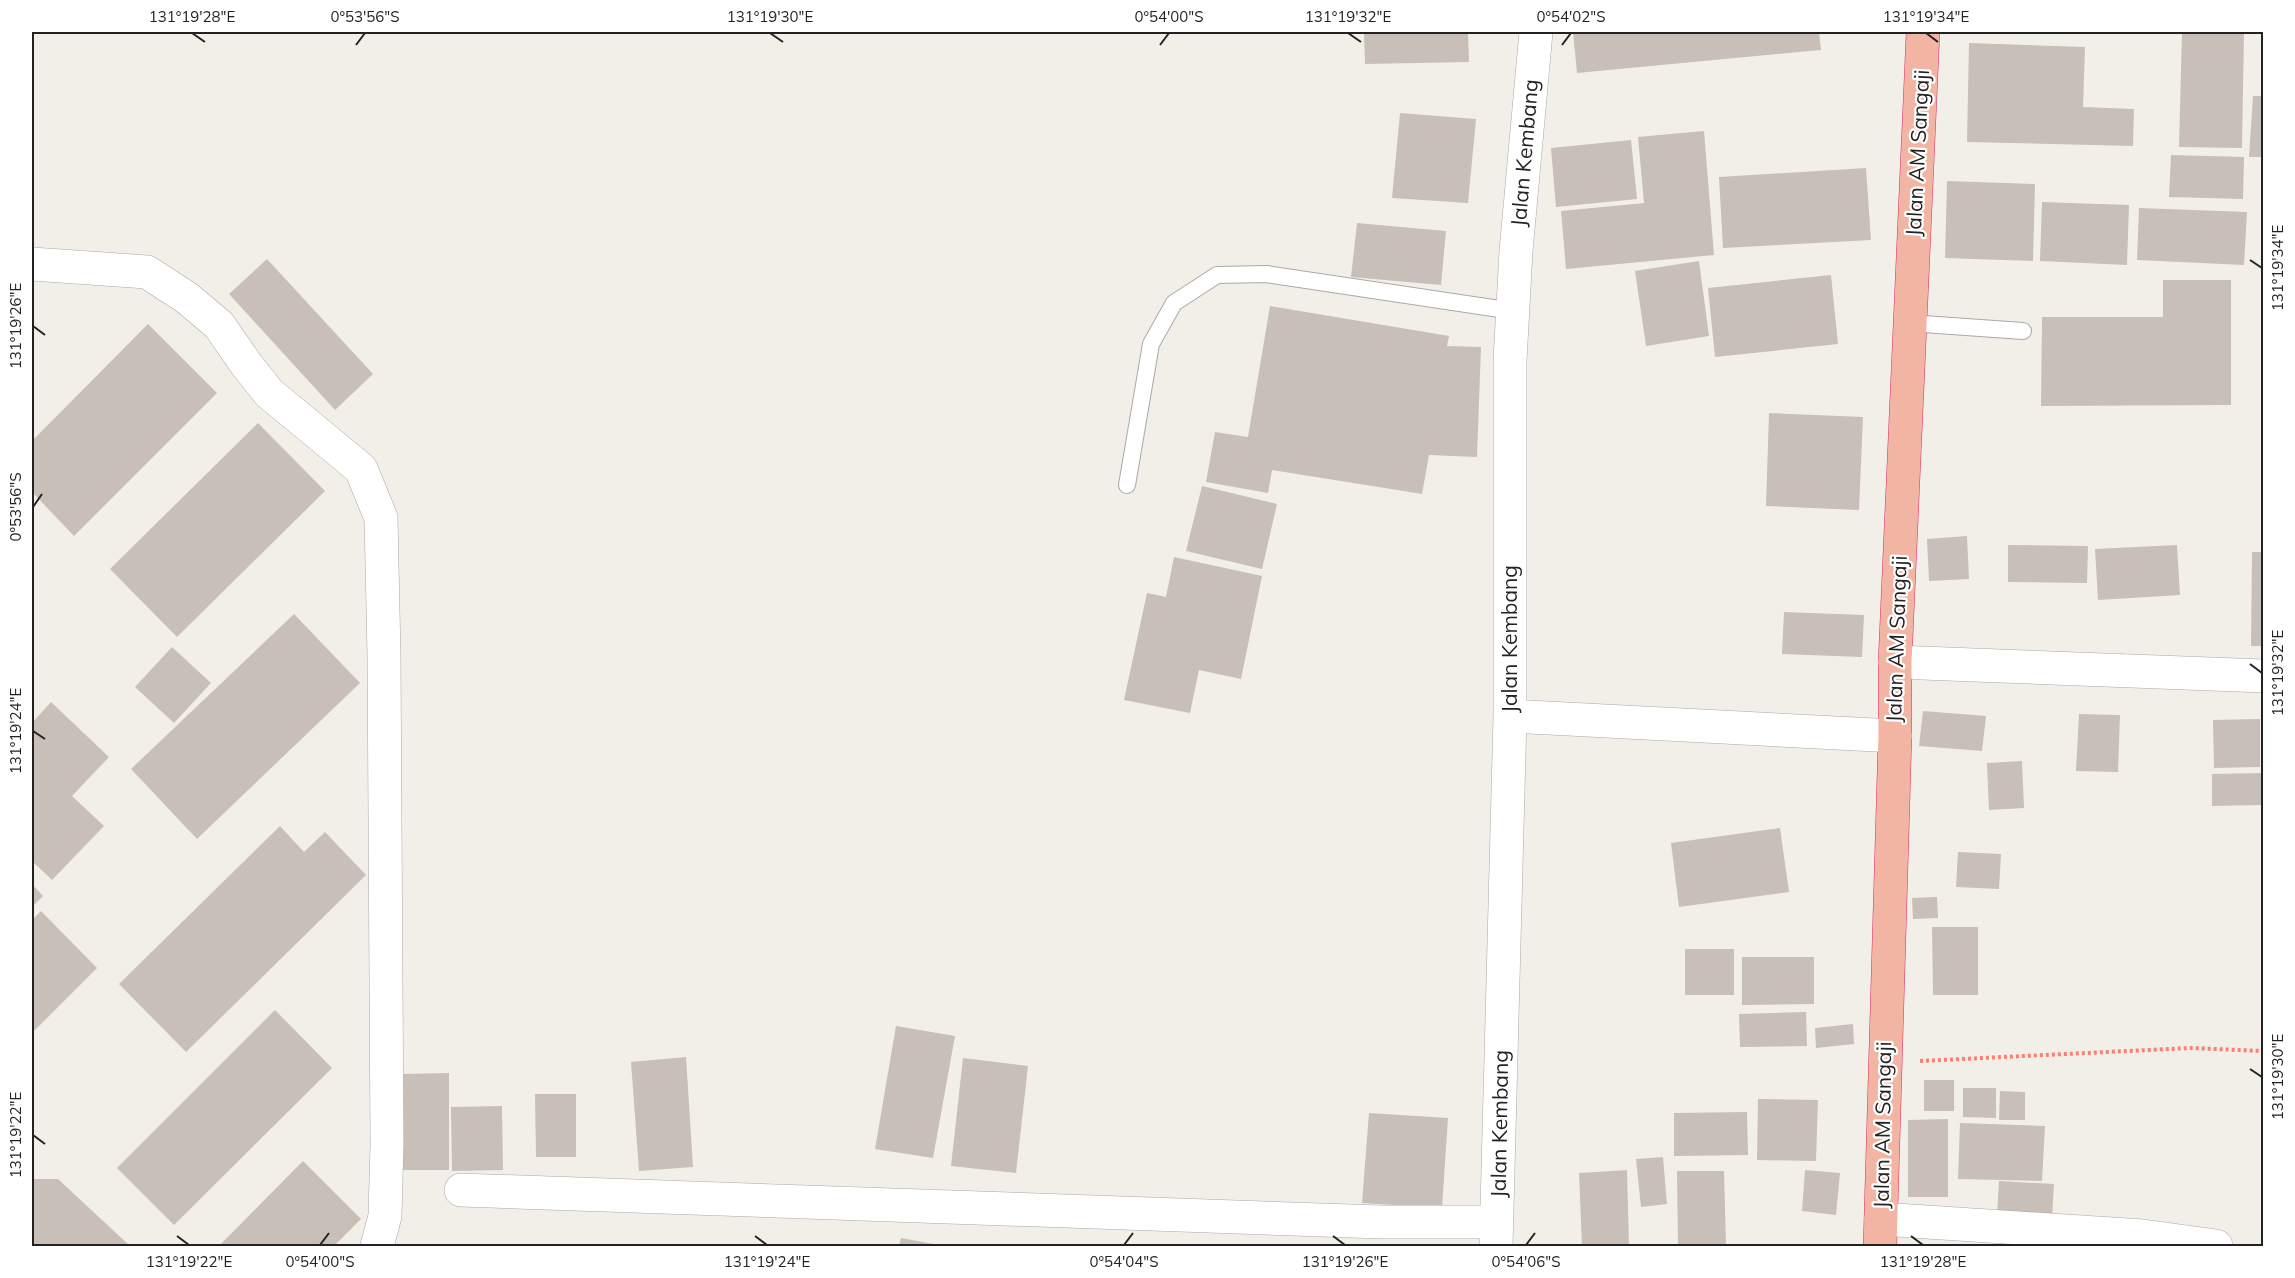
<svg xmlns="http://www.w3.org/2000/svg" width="2295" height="1278" viewBox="0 0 2295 1278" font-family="Mulish,sans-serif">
	<rect width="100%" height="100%" fill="#f2efe9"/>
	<path fill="#c7bfb8" d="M1364,32H1468L1469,62L1365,64Z
		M1573,32H1819L1821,50L1577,73Z
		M2182,32H2244L2242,148L2179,147Z
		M1969,43L2085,47L2083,107L2134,109L2133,146L1967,142Z
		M2253,96H2264V157H2249Z
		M1400,113L1476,119L1468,203L1392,198Z
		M1704,131L1714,255L1566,269L1561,211L1644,203L1638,137Z
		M1631,140L1637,199L1556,207L1551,148Z
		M2171,155L2244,157L2243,199L2169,197Z
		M1866,168L1871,240L1723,248L1719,177Z
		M1947,181L2035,184L2033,261L1945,258Z
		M2042,202L2129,205L2127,265L2040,261Z
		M2139,208L2247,212L2244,265L2137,260Z
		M1357,223L1446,231L1441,285L1351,277Z
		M267,259L373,374L335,410L229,294Z
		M1699,261L1709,336L1646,346L1635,271Z
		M1831,275L1838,344L1715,357L1708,288Z
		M2163,280H2231V405L2041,406L2042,317H2163Z
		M1270,306L1449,336L1447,346L1481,347L1477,457L1429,455L1422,494L1272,470L1268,493L1206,482L1215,432L1248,437Z
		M148,324L217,393L74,536L32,492V441Z
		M1769,413L1863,417L1859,510L1766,506Z
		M258,423L325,491L177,637L110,569Z
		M1202,486L1277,504L1262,569L1186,551Z
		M1967,536L1969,579L1929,581L1927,539Z
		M2008,545L2088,546L2087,583L2008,582Z
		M2177,545L2180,595L2098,600L2095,549Z
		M2252,552H2264V646H2251Z
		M1174,557L1262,576L1241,679L1199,670L1190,713L1124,700L1147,593L1166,597Z
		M1784,612L1864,615L1862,657L1782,654Z
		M294,614L360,683L197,839L131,769Z
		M172,647L211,683L174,723L135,687Z
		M51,702L109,757L72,796L104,826L52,880L32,861V723Z
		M1923,711L1986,716L1982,751L1919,746Z
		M2079,714L2120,715L2118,772L2076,771Z
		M2260,719V767L2214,768L2213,720Z
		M2022,761L2024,808L1989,810L1987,763Z
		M2262,773L2263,805L2212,806V774Z
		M280,826L304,852L325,832L366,875L186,1052L119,984Z
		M1780,828L1789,892L1679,907L1671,843Z
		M1958,852L2001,854L1999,889L1956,887Z
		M32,884L43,896L32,907Z
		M1937,897L1938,918L1913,919L1912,898Z
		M41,911L97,968L32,1033V920Z
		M1932,927H1978V995H1933Z
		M1685,949H1734V995H1685Z
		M1742,957H1814V1004L1742,1005Z
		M275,1010L332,1068L174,1225L117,1168Z
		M1806,1012L1807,1046L1740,1047L1739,1014Z
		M1853,1024L1854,1044L1816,1048L1815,1028Z
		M896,1026L955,1036L933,1158L875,1149Z
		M686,1057L693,1167L639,1171L631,1062Z
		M963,1058L1028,1066L1016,1173L951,1166Z
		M449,1073V1170H403L402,1074Z
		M1924,1080H1954V1111H1924Z
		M1963,1088H1996V1118L1963,1117Z
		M2000,1091L2025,1092V1120H1999Z
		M535,1094H576V1157H536Z
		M1758,1099L1818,1100L1816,1161L1757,1160Z
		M502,1106L503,1170L452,1171L451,1107Z
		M1747,1112L1748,1155L1674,1156V1113Z
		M1369,1113L1448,1118L1442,1208L1362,1203Z
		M1948,1119V1197H1908V1120Z
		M1960,1123L2045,1126L2042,1181L1958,1179Z
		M1663,1157L1667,1204L1641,1207L1636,1159Z
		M303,1161L361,1219L334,1246H219Z
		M1627,1170L1629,1246H1582L1579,1173Z
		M1805,1170L1840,1173L1836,1215L1802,1211Z
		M1677,1171H1724L1726,1246H1678Z
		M32,1179H58L130,1246H32Z
		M1999,1181L2054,1184L2052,1218L1997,1215Z
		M901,1238L939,1245V1246H899Z"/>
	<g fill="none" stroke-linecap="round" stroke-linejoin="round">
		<g stroke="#a9a9a9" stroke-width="18">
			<path id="service" d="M1909,323L2023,331
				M1127,485L1151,344L1174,303L1217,275L1266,274L1513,311"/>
		</g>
		<g stroke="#a9a9a9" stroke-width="34">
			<path id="minor" d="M32,264L147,272L187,298L219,325L246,364L269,393L361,469L381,518L384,655L387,1144L385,1216L377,1246
				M1895,662L2264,676
				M1510,716L1895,736
				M461,1190L1381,1222H1497
				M1881,1219L2143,1236L2216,1246
				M1496,1246L1510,716V361L1516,251L1536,32"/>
		</g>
		<g stroke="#dc2a67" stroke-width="34">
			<path id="trunk" d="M1880,1246L1895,736V662L1923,32"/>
		</g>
		<path stroke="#fa8072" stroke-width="4" stroke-dasharray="3 3" stroke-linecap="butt" d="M1920,1061L2190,1048L2264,1051"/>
		<use href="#service" stroke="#fff" stroke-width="16"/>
		<use href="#minor" stroke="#fff" stroke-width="33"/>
		<use href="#trunk" stroke="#f2b4a3" stroke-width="33"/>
	</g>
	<path fill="none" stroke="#222" stroke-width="2" d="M192,33L205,42M770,33L783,42M1348,33L1361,42M1926,33L1938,42M356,45L365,33M1160,45L1169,33M1562,45L1571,33M2250,260L2262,268M33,326L45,335M33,507L42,494M2250,664L2262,673M33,731L45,739M2250,1069L2262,1077M33,1135L45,1144M177,1236L189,1245M755,1236L767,1245M1333,1236L1345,1245M1911,1236L1923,1245M320,1245L329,1233M1124,1245L1133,1233M1526,1245L1535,1233"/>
	<g text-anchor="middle" stroke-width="4.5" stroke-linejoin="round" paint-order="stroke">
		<g font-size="21" fill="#222" stroke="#fff">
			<text transform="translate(1525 153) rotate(-85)" y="7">Jalan Kembang</text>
			<text transform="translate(1918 153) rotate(-87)" y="7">Jalan AM Sangaji</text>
			<text transform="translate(1510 639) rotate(-90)" y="7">Jalan Kembang</text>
			<text transform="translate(1897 639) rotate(-88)" y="7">Jalan AM Sangaji</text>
			<text transform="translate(1500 1124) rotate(-89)" y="7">Jalan Kembang</text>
			<text transform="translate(1883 1125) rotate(-89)" y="7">Jalan AM Sangaji</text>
		</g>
	</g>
	<rect width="2295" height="1278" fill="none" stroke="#ffffff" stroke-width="66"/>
	<rect x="33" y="33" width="2229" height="1212" fill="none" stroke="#222" stroke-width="2"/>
	<g font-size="15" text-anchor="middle" fill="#222">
		<text x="192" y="22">131°19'28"E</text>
		<text x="365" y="22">0°53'56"S</text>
		<text x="770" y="22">131°19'30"E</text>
		<text x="1169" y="22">0°54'00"S</text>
		<text x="1348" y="22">131°19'32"E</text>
		<text x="1571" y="22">0°54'02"S</text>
		<text x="1926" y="22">131°19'34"E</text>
		<text transform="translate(2278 268) rotate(-90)" y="5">131°19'34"E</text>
		<text transform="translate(16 326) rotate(-90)" y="5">131°19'26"E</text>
		<text transform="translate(16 507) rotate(-90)" y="5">0°53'56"S</text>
		<text transform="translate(2278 673) rotate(-90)" y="5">131°19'32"E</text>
		<text transform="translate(16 731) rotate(-90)" y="5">131°19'24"E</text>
		<text transform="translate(2278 1077) rotate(-90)" y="5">131°19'30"E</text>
		<text transform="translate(16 1135) rotate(-90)" y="5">131°19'22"E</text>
		<text x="189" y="1267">131°19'22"E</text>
		<text x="320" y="1267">0°54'00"S</text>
		<text x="767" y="1267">131°19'24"E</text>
		<text x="1124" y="1267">0°54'04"S</text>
		<text x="1345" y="1267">131°19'26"E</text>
		<text x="1526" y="1267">0°54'06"S</text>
		<text x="1923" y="1267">131°19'28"E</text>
	</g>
</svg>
